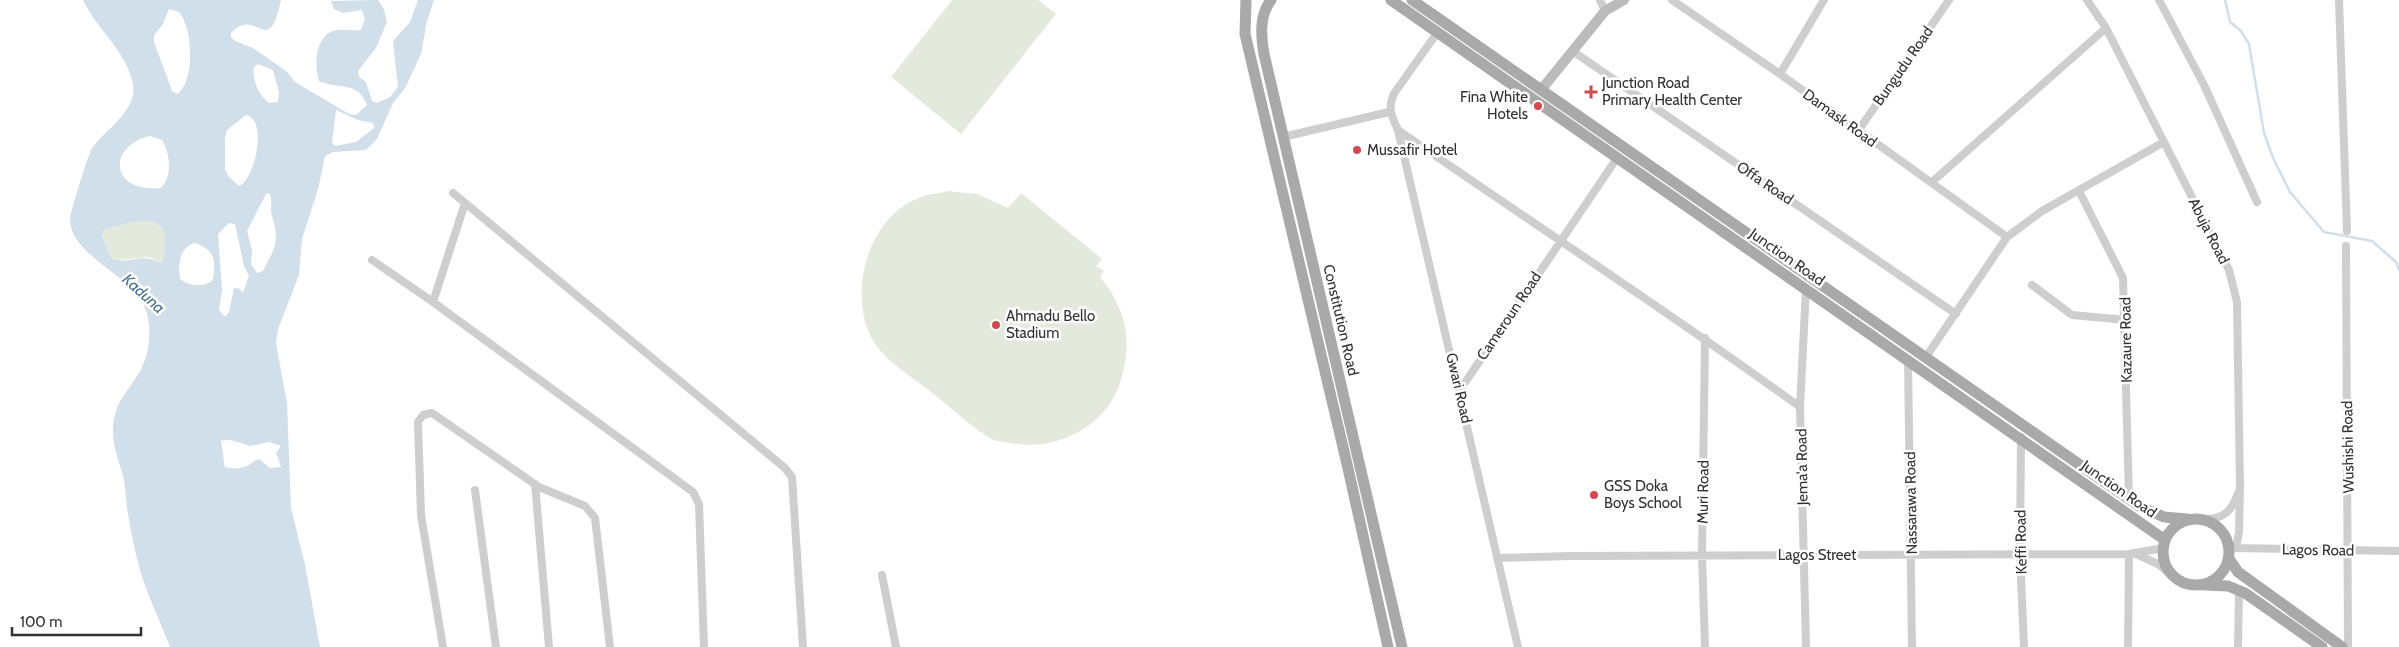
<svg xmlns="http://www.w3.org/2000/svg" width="2399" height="647" viewBox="0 0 2399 647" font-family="Cabin,sans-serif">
	<rect width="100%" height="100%" fill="#fff"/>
	<path fill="#e4e9de" d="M952,0H1038L1056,14L961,134L891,77Z
		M948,191L977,194L1008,208L1021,193L1102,259L1096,266L1104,271L1100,277C1127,309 1133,343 1120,383C1106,427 1055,452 1011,443C1005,442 997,442 992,439C973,429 945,402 926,388C908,374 881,358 871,337C848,291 868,217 919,198C928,194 939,193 948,191Z
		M152,221L162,227C166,239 166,249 162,262L159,263L149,257L118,260L111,258L102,235L104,230L131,222Z"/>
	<path fill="#d0dfea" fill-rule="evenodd" d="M83,0H281C268,61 257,5 231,33V37L235,41L253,48L286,71L295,82L349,114L356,115L367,105C358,80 338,90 319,81C314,67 315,37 333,31C341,28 352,31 361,30L365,19L362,10L343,13L334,9L331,1L378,0L384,9L387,22L376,48L358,71L359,77L366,82L372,101L377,103L390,97L398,87L393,41L410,22L418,0H434L427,21L421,54L405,88L393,103L377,139L366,150L333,152L325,156L318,189L302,239L299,275L278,329L276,343L287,403L291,508L305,565L320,647H170C160,620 146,593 139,566C134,549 131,531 128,514C126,503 126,491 124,480C120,463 112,447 113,429C114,400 129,392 141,369C150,352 152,328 146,310C134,275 71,257 70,220C69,216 89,153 92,148C106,129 138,110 133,84C126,50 97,30 83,0ZM169,9L179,12C193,29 195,79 178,94L172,91L154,42V35L163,24ZM258,64L273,70L279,92L278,102L269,103C259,96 252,80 254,67ZM336,110L358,120L373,123L374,128L356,142L335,146L332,143ZM246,115C269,120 254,181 239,186L228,176L225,169V138L227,130ZM150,136L162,140C170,153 173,177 161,188C108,193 108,145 150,136ZM269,193C274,200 269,208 272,216C280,243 275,247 263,271L257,273L251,264L252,250L247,231L266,194ZM152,221L162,227C166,239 166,249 162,262L159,263C141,251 127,266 111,258L102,235L104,230L131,222ZM229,223L235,224L244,266L249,276L243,293L238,288H234L229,312L225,317L219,310L222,290L218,234ZM195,243C215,250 216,260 213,280C204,288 189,286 180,279C178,265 179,247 195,243ZM231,440L250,446L269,442L281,446L276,453L281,467L270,468L259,459C254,460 253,463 249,465C240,470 224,470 218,462L224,454L210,455L208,449L213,441Z"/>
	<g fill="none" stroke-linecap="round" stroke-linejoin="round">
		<path stroke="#d0dfea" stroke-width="2.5" d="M2225,0L2230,22L2241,31L2249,44L2264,133L2273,158L2290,192L2324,232L2372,241L2396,262L2399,270"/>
		<path stroke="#d0dfea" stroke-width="15" d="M211,423L218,474"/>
		<path stroke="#cecece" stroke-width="8" d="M1600,0L1605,11
			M1672,0L1780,74L2007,237
			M2087,0L2106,28L2229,270L2237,302L2240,486L2239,532L2236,548
			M2159,0L2204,85L2257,202
			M2339,0L2347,231
			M1437,33L1395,92C1387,107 1391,115 1398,130L1518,647
			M1574,52L1956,314
			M1780,74L1824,0
			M1398,130C1532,223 1669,312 1800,407
			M1858,131L1949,0
			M1283,137L1389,112
			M1932,182L2106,28
			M2079,191L2123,278L2129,499
			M453,193L785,468L792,477L803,647
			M2346,246L2348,647
			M372,260L433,302L693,492L699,504L704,647
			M2032,285L2072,315L2126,320
			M1806,288L1800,407L1806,647
			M433,302L465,203
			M1705,338L1702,555L1705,647
			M1926,357L2007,237L2042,211L2164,142
			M1908,359L1912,647
			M1460,390L1617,158
			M2021,437L2020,555L2024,647
			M535,484L549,647
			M475,490L496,647
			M2203,519C2223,520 2232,511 2238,493
			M2236,548L2399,551
			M2136,554L2158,564L2171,575
			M1497,558L1572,556L2129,554L2163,548
			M882,575L896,647
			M443,647L421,515L418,422L423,415L432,413L539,487L585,506L595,518L610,647
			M2128,647L2129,554
			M2238,647L2239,591"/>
		<path stroke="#bbb" stroke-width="10" d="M1541,90L1605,11L1624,0"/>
		<path stroke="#a9a9a9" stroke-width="11" d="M1246,0L1245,34L1347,464L1388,647
			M1271,0C1259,16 1261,36 1264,54L1402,647
			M1391,0L2165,540
			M1412,0L2139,506L2164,517L2187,519
			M2163 552a33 33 0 1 1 66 0a33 33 0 1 1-66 0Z
			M2229,559L2238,572L2342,647
			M2205,585L2228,586L2245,593L2322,647"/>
	</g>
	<g fill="#d44851" stroke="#fff" stroke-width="2">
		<path d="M1588.5 84.5h5v5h5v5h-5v5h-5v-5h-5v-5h5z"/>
		<circle cx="1538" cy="106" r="5"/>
		<circle cx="1357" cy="150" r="5"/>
		<circle cx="996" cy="325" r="5"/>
		<circle cx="1594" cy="495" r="5"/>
	</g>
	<g text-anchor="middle" stroke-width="5" stroke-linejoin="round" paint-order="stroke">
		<g font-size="15" fill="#313131" stroke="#fff">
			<text transform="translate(1903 66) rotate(-55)" y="5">Bungudu Road</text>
			<text transform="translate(1840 118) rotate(36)" y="5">Damask Road</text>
			<text transform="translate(1765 183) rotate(34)" y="5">Offa Road</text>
			<text transform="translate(2209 231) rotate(63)" y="5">Abuja Road</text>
			<text transform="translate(1787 257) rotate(35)" y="5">Junction Road</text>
			<text transform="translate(1509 316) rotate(-56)" y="5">Cameroun Road</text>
			<text transform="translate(1341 320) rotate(77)" y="5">Constitution Road</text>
			<text transform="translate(2126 340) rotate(-91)" y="5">Kazaure Road</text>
			<text transform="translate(1459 388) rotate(77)" y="5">Gwari Road</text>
			<text transform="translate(2348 447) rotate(-91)" y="5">Wushishi Road</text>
			<text transform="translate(1802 467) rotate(-91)" y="5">Jema'a Road</text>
			<text transform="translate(2119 489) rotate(35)" y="5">Junction Road</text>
			<text transform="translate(1703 492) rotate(-89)" y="5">Muri Road</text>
			<text transform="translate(1911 503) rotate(-91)" y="5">Nassarawa Road</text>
			<text transform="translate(2021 542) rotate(-91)" y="5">Keffi Road</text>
			<text transform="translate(2318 550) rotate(1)" y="5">Lagos Road</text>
			<text x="1817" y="560">Lagos Street</text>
		</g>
		<g font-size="15" fill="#313131" stroke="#fff" text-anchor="start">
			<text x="1602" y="88">Junction Road<tspan x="1602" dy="17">Primary Health Center</tspan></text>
			<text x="1528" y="102" text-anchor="end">Fina White<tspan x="1528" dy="17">Hotels</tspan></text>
			<text x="1367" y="155">Mussafir Hotel</text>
			<text x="1006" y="321">Ahmadu Bello<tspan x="1006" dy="17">Stadium</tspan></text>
			<text x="1604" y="491">GSS Doka<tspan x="1604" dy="17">Boys School</tspan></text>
		</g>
		<g font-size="16" font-style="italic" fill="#47708c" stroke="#fff">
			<text transform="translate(144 293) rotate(42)" y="6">Kaduna</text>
		</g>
	</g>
	<path d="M12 627v8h129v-8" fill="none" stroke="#313131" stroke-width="2.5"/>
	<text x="20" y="627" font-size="15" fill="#313131" stroke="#ffffff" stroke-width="4" paint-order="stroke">100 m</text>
</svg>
